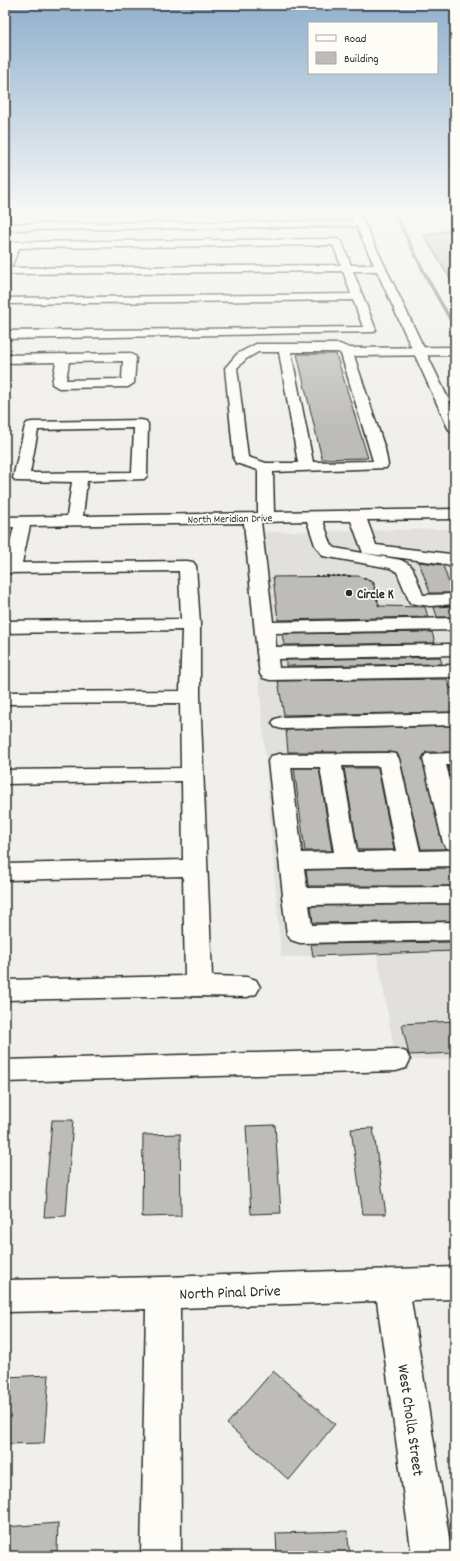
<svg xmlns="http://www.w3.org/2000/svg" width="460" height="1561" viewBox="0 0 460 1561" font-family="Dekko,sans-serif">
	<rect width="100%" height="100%" fill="#f0efeb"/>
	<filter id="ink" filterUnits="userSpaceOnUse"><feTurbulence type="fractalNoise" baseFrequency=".025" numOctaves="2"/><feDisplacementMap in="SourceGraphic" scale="8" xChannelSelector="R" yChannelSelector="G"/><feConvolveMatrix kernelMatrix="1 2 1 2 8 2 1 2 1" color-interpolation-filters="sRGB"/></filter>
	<g filter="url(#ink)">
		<path fill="#e1e0dc" d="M447,529L455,530V1059L396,1060L377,954L281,957L260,691L242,532Z"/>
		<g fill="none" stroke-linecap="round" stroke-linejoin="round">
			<path stroke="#777775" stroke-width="3.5" d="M392,212L398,220L428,280L453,324
				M5,230L328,227"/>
			<path stroke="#777775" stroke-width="4" d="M452,323L455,328"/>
		</g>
		<path fill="#bdbcb8" stroke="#2b2b2b" d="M455,229V287L424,236Z
			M297,354H336L368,458L322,459Z
			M419,562L443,565L452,593H430Z
			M358,576L373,582L379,606L425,607L428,617L278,620L273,577Z
			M455,606V617H437L434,607Z
			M432,632L435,643L284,645L282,634Z
			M440,657L442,664L286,666V660Z
			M447,679L450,688H455V712L284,715L278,681Z
			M455,726V752H426L422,758L442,843L446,849H421L400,759L397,753L388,752H288L286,730Z
			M448,766H455V792Z
			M294,768H319L332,851H305Z
			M344,768H378L394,850H358Z
			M455,868V886H308L306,870Z
			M455,904V921L313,923L311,906Z
			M455,942V951L313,956L311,944Z
			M455,1021V1053L409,1055L402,1024Z
			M52,1120H73L66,1216L44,1217Z
			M275,1125L281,1213L251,1214L246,1126Z
			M373,1128L386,1214H363L351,1129Z
			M180,1134L181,1216L142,1217L143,1135Z
			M273,1371L335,1424L289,1480L227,1424Z
			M49,1375L44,1443L5,1444V1377Z
			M58,1523L57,1551L5,1555V1527Z
			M347,1531L350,1556H277L276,1533Z"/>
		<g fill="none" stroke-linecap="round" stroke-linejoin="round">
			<g stroke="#2b2b2b" stroke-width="3">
				<path id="minor" d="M359,221L362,222V226L5,230V224Z
					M337,239L342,242L351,265H379L384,268L379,271H353L376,330L374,332L5,339V331L363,327L353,300L5,304V298L351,294L343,271L5,274V258L9,248H5V242ZM333,245L341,265L11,268L19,248Z
					M256,344H340L349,348L455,347V355L354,356L385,449L388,465L386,468L273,472L274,512L455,509V519L367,520L376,545L450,554L455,557V568L440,563L363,553L351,521H323L331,544L335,548L401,560L410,565L413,569L423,595L455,594V604L430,606L410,603L397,572L390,568L323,556L315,545L307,521L261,522L273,622L455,618V630L275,633L276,647L451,644L455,645V655L278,659L279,668L455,665V677L270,680L263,678L260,674L257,653L244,523L30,526L22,563L187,561L193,562L196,566L200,624V697L212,976L247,977L256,980L260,987L256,994L247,997L199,996L5,1000V980L185,976L183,876L5,880V864L183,860L182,781L5,784V770L181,768L180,703L5,704V692L180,691L182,630L5,633V621L181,619L179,571L5,573V562L14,527H5V517L67,516L72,482L16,481L13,478L25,426L27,423L32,422L141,420L146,421L148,424L147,476L144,479L87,481L83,516L258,513V470L236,463L234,460L225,368L237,354ZM258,352H279L298,463H266L248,457L237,368L246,359ZM291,352H338L341,354L373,461L313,462ZM134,428L132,472L30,473L38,430Z
					M130,353L136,357L134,383L128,387L59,388L52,384L56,362L5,363V355ZM123,361L122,379L66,380L69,362Z
					M455,713V725L282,729L275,727L272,723L275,719L282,717Z
					M388,753L396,754L399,759L420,851L453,850L447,848L443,843L423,759L426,754L455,753V765H446L455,798V866L304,869L307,888L455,887V903L309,905L312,925L455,922V940L300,943L291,940L287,934L282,897L283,895L268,761L271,756L279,754ZM342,766H379L396,851L357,852ZM291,767H320L334,852L302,853Z
					M396,1049L406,1052L410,1060L406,1068L396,1071L5,1082V1060Z
					M455,1267V1299L411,1300L452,1556H412L377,1301L180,1308L181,1556H141L146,1309L5,1312V1280L163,1277Z"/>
			</g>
			<g stroke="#2b2b2b" stroke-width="3">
				<path id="major" d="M350,212H359L455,413V432L450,431L448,428Z"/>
			</g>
			<path stroke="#2b2b2b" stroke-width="2" stroke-dasharray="3 2.5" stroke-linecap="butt" d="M315,576H351
				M363,578L373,582L379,606"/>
			<use href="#minor" fill="#fdfcf7" fill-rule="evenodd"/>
			<use href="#major" fill="#fdfcf7" fill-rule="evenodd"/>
		</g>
	</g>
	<linearGradient id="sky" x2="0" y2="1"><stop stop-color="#8fb0ce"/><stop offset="0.49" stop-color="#f8f8f6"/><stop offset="1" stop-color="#f8f8f6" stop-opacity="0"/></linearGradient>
	<rect width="460" height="431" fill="url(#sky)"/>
	<circle fill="#2b2b2b" stroke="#fdfcf7" stroke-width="1.5" cx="349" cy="593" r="4"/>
	<g text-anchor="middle" stroke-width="3.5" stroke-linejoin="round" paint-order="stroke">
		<g font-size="11" fill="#2b2b2b" stroke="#fdfcf7">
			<text transform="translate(230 518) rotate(-1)" y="4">North Meridian Drive</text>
		</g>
		<g font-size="13" font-weight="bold" fill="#2b2b2b" stroke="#fdfcf7" text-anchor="start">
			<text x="357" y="598">Circle K</text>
		</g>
		<g font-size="16" fill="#2b2b2b" stroke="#fdfcf7">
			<text transform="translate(230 1291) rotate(-2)" y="6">North Pinal Drive</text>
			<text transform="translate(412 1420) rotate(82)" y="6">West Cholla Street</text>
		</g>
	</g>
	<rect width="460" height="1561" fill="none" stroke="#fdfcf7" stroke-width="20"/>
	<rect x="10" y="10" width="440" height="1541" fill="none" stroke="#2b2b2b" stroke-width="1.5" filter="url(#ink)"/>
	<rect x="308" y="22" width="130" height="52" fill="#fdfcf7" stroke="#a9a8a5"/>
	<rect x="316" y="35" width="20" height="6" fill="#fdfcf7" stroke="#a9a8a5"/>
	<text x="344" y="42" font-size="12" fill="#2b2b2b">Road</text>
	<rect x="316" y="52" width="20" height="12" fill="#bdbcb8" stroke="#a9a8a5"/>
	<text x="344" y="62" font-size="12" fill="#2b2b2b">Building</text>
</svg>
